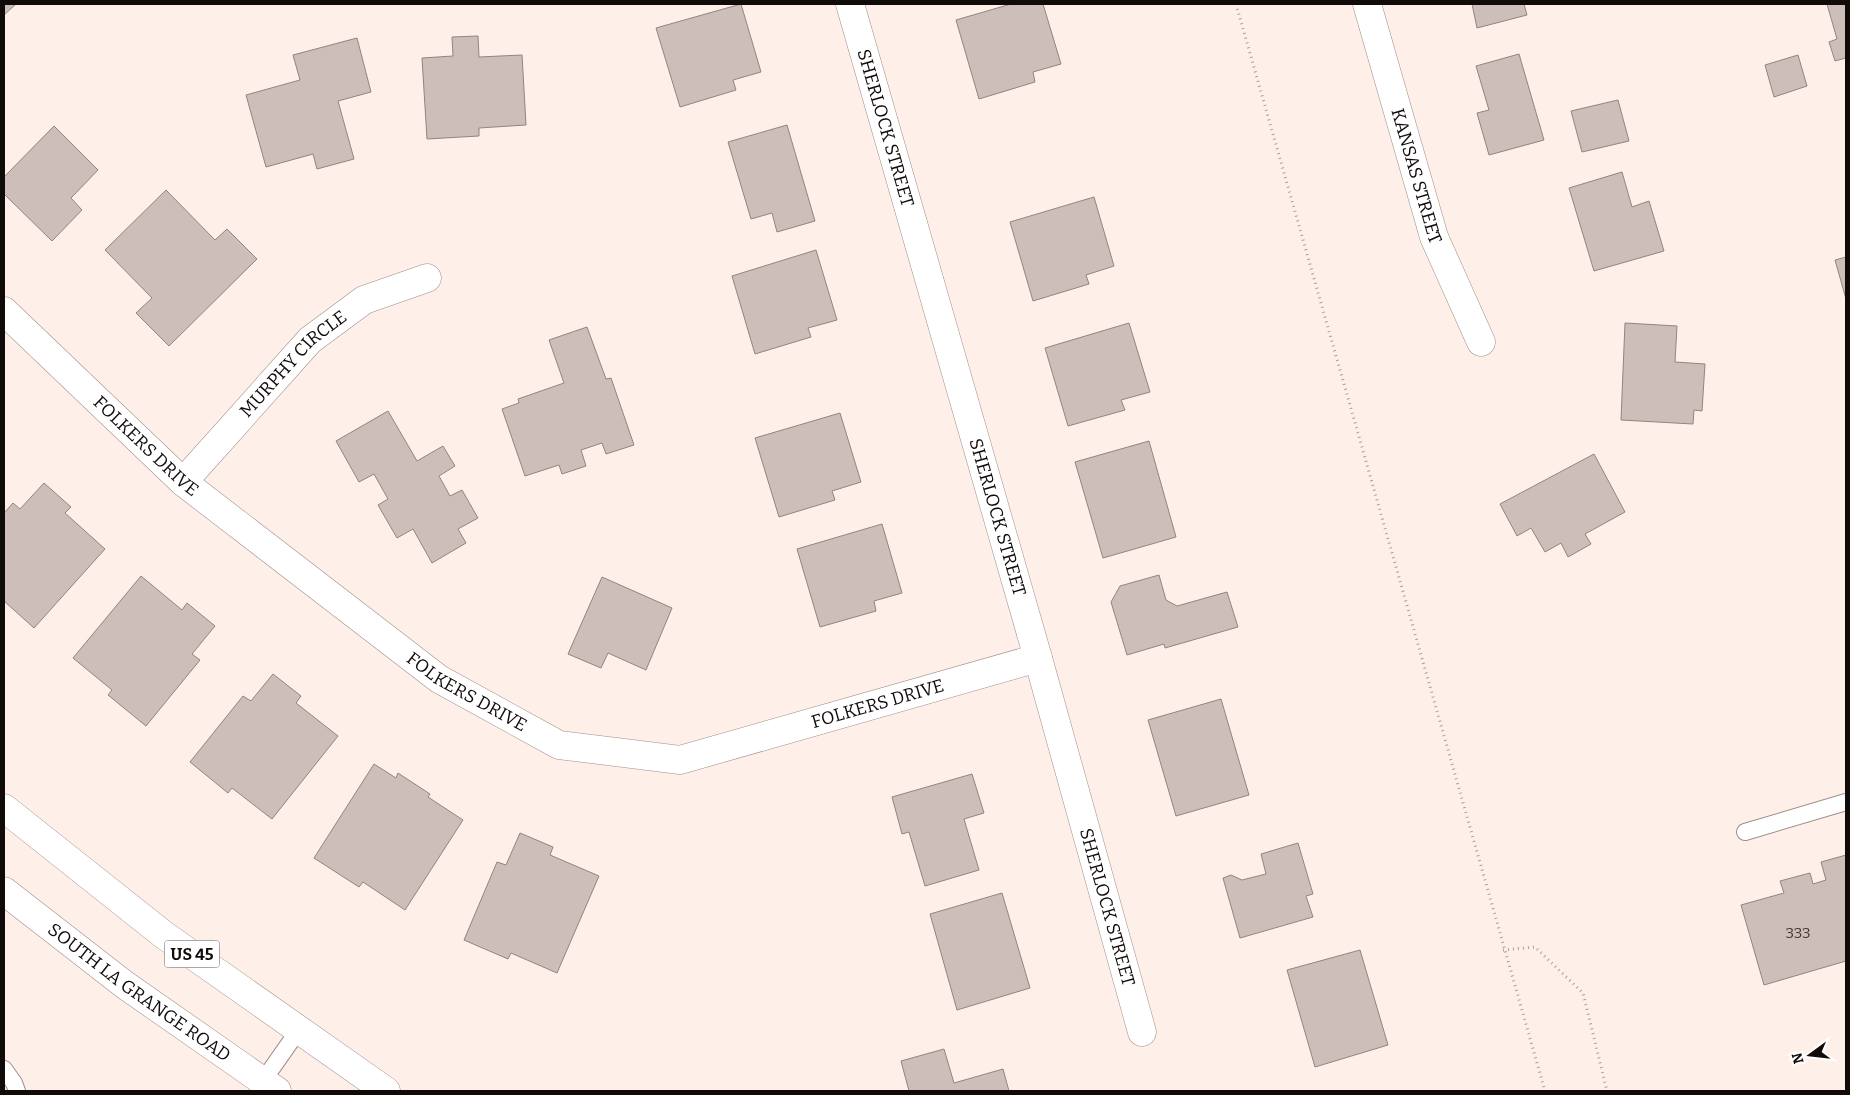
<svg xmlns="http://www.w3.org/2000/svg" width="1850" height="1095" viewBox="0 0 1850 1095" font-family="Bitter,serif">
	<rect width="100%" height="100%" fill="#ffefe9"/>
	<path fill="#cdbeb9" stroke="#938480" d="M4,4H16L4,15Z
		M741,4L761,72L733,80L736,90L680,107L656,28Z
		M1011,4H1043L1061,64L1033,72L1035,82L979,99L956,20Z
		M1472,4H1524L1527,15L1477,28Z
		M1827,4H1846V58L1835,61L1829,42L1837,39Z
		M478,36L479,57L522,55L526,125L479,128V136L427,139L422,58L453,56L452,37Z
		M357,38L371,92L338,101L354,159L317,169L313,154L266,167L246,95L300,80L293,55Z
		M1519,54L1544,140L1489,155L1477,113L1489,110L1476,66Z
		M1798,55L1807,86L1774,97L1765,65Z
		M1618,100L1629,141L1582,152L1571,111Z
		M787,125L815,221L777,232L772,213L751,219L728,142Z
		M54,126L98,170L71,198L82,210L52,241L4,194V177Z
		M1622,172L1632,207L1649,201L1664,251L1594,271L1569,188Z
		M166,190L215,240L227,229L257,259L169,346L136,313L152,298L105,250Z
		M1094,197L1114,266L1086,275L1089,284L1033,301L1010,222Z
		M816,250L837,320L808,328L811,337L755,354L732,276Z
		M1846,257V299L1835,260Z
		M1129,323L1150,392L1121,400L1125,410L1068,426L1045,348Z
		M1625,323L1677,326L1675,362L1705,364L1702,411L1694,410L1693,424L1621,420Z
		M587,327L606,379L611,378L634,445L606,454L602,443L581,450L586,466L562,474L559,465L525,476L502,409L519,403L518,399L564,383L549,340Z
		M388,411L417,461L443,446L455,466L439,476L450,496L462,490L478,518L458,529L466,543L432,563L413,529L397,538L378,505L388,499L374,474L359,482L336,441Z
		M840,413L861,482L832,491L835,500L779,517L755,438Z
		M1149,441L1176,537L1103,558L1075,462Z
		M1594,454L1625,512L1585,534L1591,544L1568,557L1561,543L1545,552L1531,528L1517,536L1500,504Z
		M44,483L71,507L65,513L105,549L34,628L4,601V513L13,503L20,509Z
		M882,524L902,593L874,601L876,611L820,627L797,549Z
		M1159,575L1166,600L1177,606L1227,592L1238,627L1165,648L1164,644L1127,655L1111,602L1120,586Z
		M141,576L182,610L187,603L215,626L192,654L200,660L146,726L108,695L112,690L73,658Z
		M602,577L672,608L646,670L608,653L601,668L568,654Z
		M273,674L301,696L296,703L338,736L272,819L232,788L228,793L190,762L243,696L251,701Z
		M1221,699L1249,795L1176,816L1148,720Z
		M374,764L396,778L398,773L430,794L428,797L463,820L405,910L363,882L359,887L314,858Z
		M972,774L984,813L964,819L979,870L925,886L909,832L902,834L892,797Z
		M520,833L553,847L550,855L599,876L557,973L511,953L508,959L464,940L497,862L506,865Z
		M1298,843L1313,894L1306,896L1313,917L1240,938L1223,878L1231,875L1242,880L1266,874L1261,854Z
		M1846,855V961L1764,985L1741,905L1784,893L1780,881L1810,873L1813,884L1826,880L1821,862Z
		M1002,893L1030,988L957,1010L930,914Z
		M1360,950L1388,1045L1315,1067L1287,970Z
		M944,1049L954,1083L1003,1069L1009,1091H909L901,1061Z"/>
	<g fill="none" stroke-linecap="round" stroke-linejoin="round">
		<g stroke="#9e8f8a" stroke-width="18">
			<path id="lane" d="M1745,832L1846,802
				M4,1069L14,1083L17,1091
				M258,1088L298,1031"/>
		</g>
		<g stroke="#9e8f8a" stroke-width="29">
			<g id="street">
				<path id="s1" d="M850,4L1038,658L1142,1032"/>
				<path id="s2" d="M1367,4L1434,237L1481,342"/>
				<path id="s3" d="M4,311L183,482L439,679L559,745L680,760L1038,658"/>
				<path id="s4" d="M183,482L310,340L364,300L427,278"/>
			</g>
		</g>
		<g stroke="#9e8f8a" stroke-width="29">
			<g id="primary">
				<path d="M4,808L164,935L386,1091"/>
				<path id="s5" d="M4,891L125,985L277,1091"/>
			</g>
		</g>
		<path stroke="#ab9f9a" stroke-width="3" stroke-dasharray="1 4" stroke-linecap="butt" d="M1236,4L1545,1091
			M1503,950L1535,947L1583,993L1607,1091"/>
		<use href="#lane" stroke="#fff" stroke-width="16"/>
		<use href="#street" stroke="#fff" stroke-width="28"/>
		<use href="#primary" stroke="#fff" stroke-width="28"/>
	</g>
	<g text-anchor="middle" stroke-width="4.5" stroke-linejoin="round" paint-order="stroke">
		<g font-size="15" fill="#3f3835">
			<text x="1798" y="938">333</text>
		</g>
		<rect fill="#fff" stroke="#585453" stroke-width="1" x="164.5" y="940.5" width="55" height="27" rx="4"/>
		<g font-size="16" font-weight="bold" fill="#100b09">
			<text x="192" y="960">US 45</text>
		</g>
		<g font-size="18" fill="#100b09" stroke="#fff">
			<text dy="6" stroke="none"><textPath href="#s1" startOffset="129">SHERLOCK STREET</textPath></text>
			<text dy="6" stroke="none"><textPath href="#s2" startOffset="179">KANSAS STREET</textPath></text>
			<text dy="6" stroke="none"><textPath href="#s4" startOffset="162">MURPHY CIRCLE</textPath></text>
			<text dy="6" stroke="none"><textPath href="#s3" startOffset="196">FOLKERS DRIVE</textPath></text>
			<text dy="6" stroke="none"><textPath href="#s1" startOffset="534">SHERLOCK STREET</textPath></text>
			<text dy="6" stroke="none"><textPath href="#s3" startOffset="601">FOLKERS DRIVE</textPath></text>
			<text dy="6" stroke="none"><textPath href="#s3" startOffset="1035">FOLKERS DRIVE</textPath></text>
			<text dy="6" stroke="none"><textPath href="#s1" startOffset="939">SHERLOCK STREET</textPath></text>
			<text dy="6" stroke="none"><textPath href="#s5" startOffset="169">SOUTH LA GRANGE ROAD</textPath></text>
		</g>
	</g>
	<rect width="1850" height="1095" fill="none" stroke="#100b09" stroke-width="10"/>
	<g transform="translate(1810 1055) rotate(255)" stroke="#ffffff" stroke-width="4" paint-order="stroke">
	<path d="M0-4L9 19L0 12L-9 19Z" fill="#100b09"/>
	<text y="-8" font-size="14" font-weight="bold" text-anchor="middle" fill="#100b09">N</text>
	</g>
</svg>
